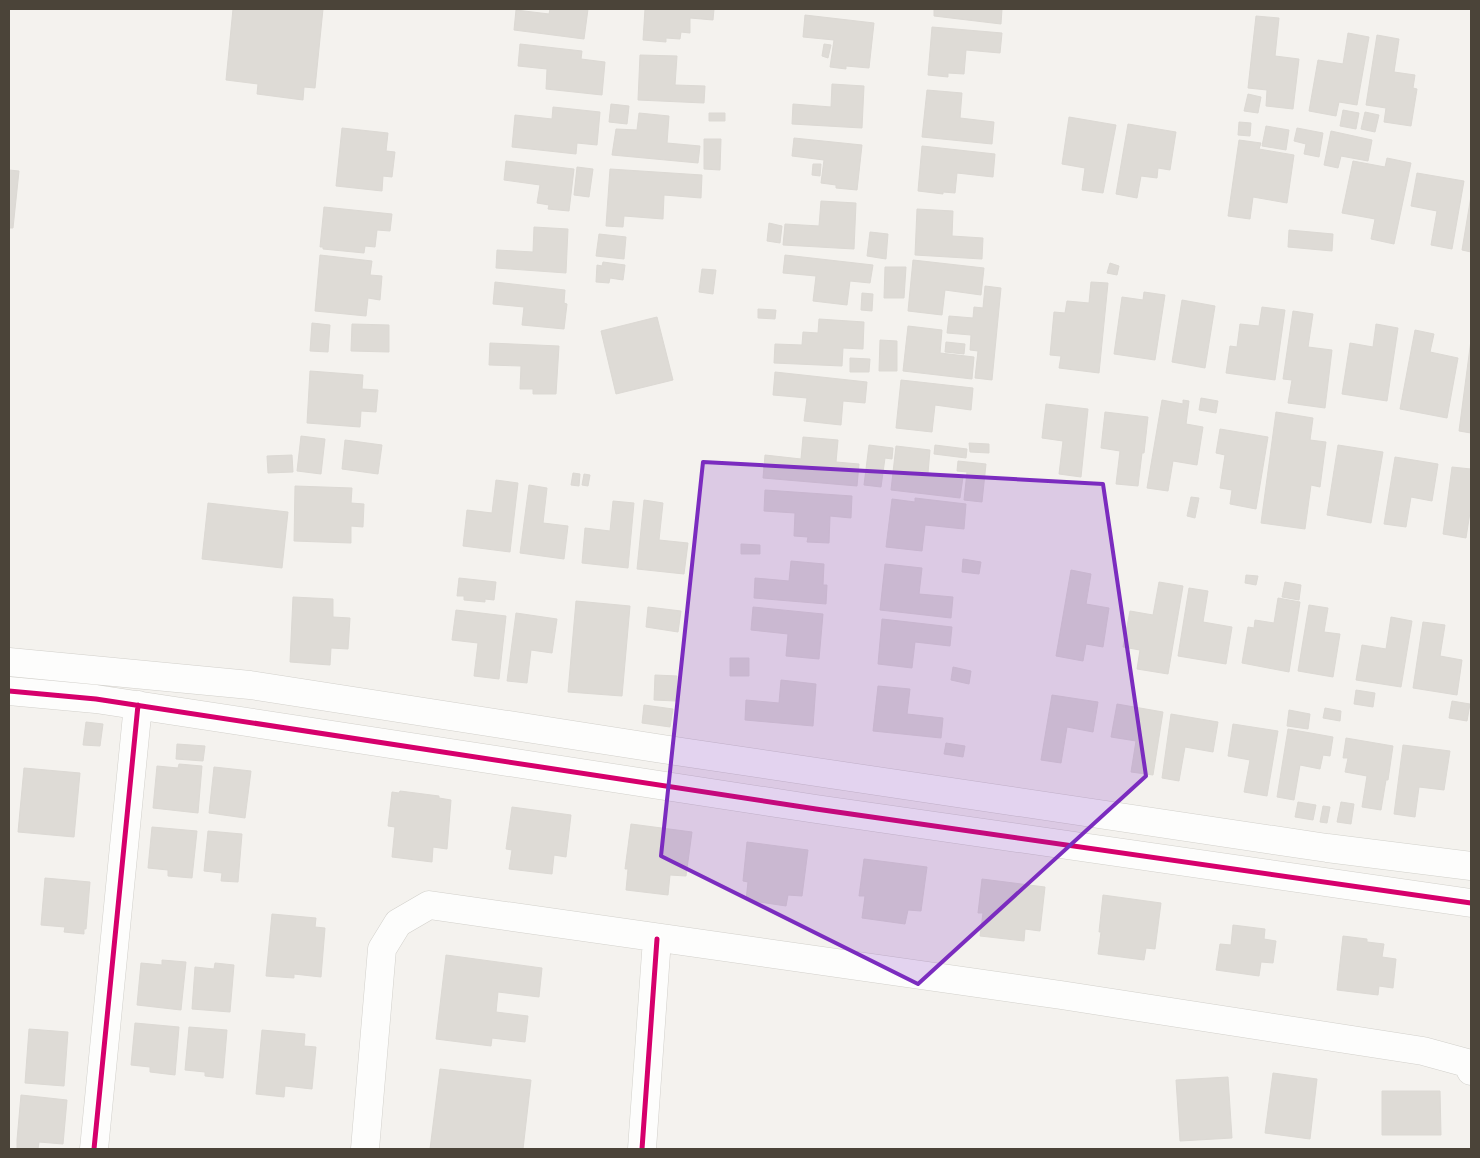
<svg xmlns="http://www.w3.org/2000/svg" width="1480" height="1158" viewBox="0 0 1480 1158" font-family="Signika,sans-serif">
	<rect width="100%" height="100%" fill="#f4f2ee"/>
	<path fill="#dedbd6" stroke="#dcd9d4" d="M233,9H323L315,88L304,87L303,100L257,94L258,84L226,80Z
		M550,9H588L584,39L514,30L516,10L549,14Z
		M645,9H714L713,20L690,18V33L681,32L680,39L666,38V42L643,40Z
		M934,9H1002L1001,24L934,16Z
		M805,15L874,23L869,68L846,66V69L830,67L834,40L803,37Z
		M1256,16L1279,18L1275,56L1299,59L1293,109L1266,106L1267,90L1248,88Z
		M932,27L1002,33L1000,53L966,50L964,74L948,73V77L928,75Z
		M1348,33L1369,37L1357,105L1339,102L1336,116L1309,111L1318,60L1343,64Z
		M1377,35L1399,39L1394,72L1415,75L1413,88L1417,89L1411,126L1384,122L1386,108L1366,105Z
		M520,44L582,51L581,59L605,62L602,95L546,89L547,69L518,66Z
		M824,44L831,45L828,58L822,56Z
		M640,55L677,56L675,85L705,86L704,103L638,100Z
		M832,84L864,86L862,128L792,124L793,104L831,107Z
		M927,90L962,93L960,118L994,122L992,144L922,137Z
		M1248,94L1261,97L1258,113L1244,111Z
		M611,104L629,106L627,124L609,122Z
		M553,107L600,112L597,145L577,143L576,154L512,147L515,115L552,119Z
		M1343,110L1359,113L1356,129L1340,126Z
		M1365,112L1379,115L1375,132L1361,129Z
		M639,113L669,116L667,143L700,146L698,163L612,155L616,129L637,130Z
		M709,113H725V121H709Z
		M1069,117L1116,125L1103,193L1082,190L1085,168L1062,164Z
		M1239,122L1251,123L1250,136L1238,135Z
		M1128,124L1176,132L1170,170L1158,168L1157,178L1141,176L1137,198L1116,194Z
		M1266,126L1289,130L1286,150L1262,146Z
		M342,128L388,133L386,151L395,152L392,177L383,176L382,191L336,186Z
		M1297,128L1323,133L1319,157L1304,154L1306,144L1294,141Z
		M1331,131L1372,140L1368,161L1341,156L1338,168L1324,165Z
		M794,138L862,145L857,190L836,188V185L821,183L824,160L792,156Z
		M704,139H721L720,170L704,169Z
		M1239,140L1261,143L1259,149L1294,155L1287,203L1253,197L1250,219L1228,216Z
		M922,146L995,154L993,177L957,173L955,193L943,192V194L918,191Z
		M1387,158L1411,163L1394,244L1371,239L1375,219L1342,213L1353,161L1385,167Z
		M506,161L574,169L569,211L548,209L549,205L537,203L540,185L504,180Z
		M813,164H821L820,176L812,175Z
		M577,167L593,169L589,197L574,195Z
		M610,169L702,175L701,198L664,195L663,219L624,216L623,227L606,226Z
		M9,170L19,171L13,228H9Z
		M1417,173L1464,181L1452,249L1431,245L1437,211L1411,206Z
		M1471,196V252L1462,250Z
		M821,201L856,203L854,249L783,245L785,224L819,226Z
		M324,207L392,214L390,231L377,230L375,247L365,246L364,253L323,249V247H320Z
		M917,209L953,211L952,236L983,238L982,259L915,255Z
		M769,223L782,226L780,243L767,241Z
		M534,227L568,229L566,273L496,268L497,250L533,252Z
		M1289,230L1333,234L1332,251L1288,247Z
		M870,232L888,234L886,259L867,256Z
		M599,234L626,237L624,259L596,256Z
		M320,255L372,261L370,275L382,276L380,300L368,298L366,316L315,311Z
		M785,255L873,265L870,283L850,281L847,305L813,301L816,276L783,273Z
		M913,260L984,268L981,295L945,290L942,315L908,311Z
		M603,262L625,265L623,280L610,278L609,283L596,282L597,265L602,266Z
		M1110,263L1119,266L1117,275L1107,273Z
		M885,267H906L904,298H884Z
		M702,269L716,270L713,294L699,292Z
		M495,282L565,290L564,303L567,304L564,329L522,325L524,307L493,304Z
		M1091,282L1108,283L1099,373L1059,368L1061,356L1050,355L1054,312L1065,313L1067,301L1089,303Z
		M985,286L1001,288L992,380L975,378L978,351L970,350L971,335L947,333L949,316L973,318L974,307L983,308Z
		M1144,292L1165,295L1155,360L1114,354L1122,297L1143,300Z
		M862,293L873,294L872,311L861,310Z
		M1182,300L1215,306L1205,368L1172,362Z
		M1262,307L1285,310L1275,380L1226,373L1230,346L1237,347L1240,324L1259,326Z
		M758,309L776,310L775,319L758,318Z
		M1293,311L1313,314L1308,347L1332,350L1325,408L1288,403L1292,380L1283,379Z
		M657,317L673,380L616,394L601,331Z
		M819,319L864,322L863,349L843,348L842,366L774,363L775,344L802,345L803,332L818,333Z
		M312,323L330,325L328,352L310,351Z
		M352,324L389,325V352L351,351Z
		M1376,324L1398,328L1387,401L1342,394L1350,343L1373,347Z
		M908,326L942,330L940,353L974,357L972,379L903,371Z
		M1415,330L1434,334L1430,352L1458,358L1447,418L1400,409Z
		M880,340L897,341V371H879Z
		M1471,340V433L1459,431Z
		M946,342L965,344L964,354L945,352Z
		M490,343L559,346L556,394H533V389H520L521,366L489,365Z
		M850,358L870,359L869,372H850Z
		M310,371L363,375L362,389L378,390L376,412L361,411L360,427L307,423Z
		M775,372L867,382L865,403L843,401L841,425L804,421L807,398L773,395Z
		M901,380L973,388L971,410L935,405L932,432L896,428Z
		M1201,398L1218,401L1216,413L1199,410Z
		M1162,400L1183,404V400L1189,401L1186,424L1203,427L1197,465L1173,461L1168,491L1147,488Z
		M1046,404L1088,409L1081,477L1059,474L1063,441L1042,438Z
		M1105,412L1148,417L1144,453H1142L1138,486L1116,484L1120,451L1101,448Z
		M1276,412L1313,418L1310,440L1326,442L1320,487L1311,485L1305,529L1261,523Z
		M1220,429L1268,437L1256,509L1230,504L1232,490L1220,488L1225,455L1216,453Z
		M301,436L325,439L321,474L297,471Z
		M803,437L838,440L836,462L859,464L857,486L763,478L765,455L801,459Z
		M345,440L382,445L378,474L342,469Z
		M969,443L989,444V453L970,452Z
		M869,445L893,448L892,459L885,458L881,487L864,485Z
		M935,445L967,449L966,458L934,454Z
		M1338,445L1383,452L1371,523L1327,515Z
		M896,446L930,450L928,473L963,477L960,498L891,490Z
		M292,455L293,472L268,473L267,456Z
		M1395,457L1438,464L1432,501L1411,497L1406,527L1384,524Z
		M958,461L986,464L982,502L964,500L967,472L957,471Z
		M1452,467L1471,469V506L1466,538L1443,534Z
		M573,473L580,474L579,486L571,485Z
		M584,474L590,475L588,486L582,485Z
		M496,480L518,483L510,552L463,546L467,510L492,513Z
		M529,485L547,488L543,523L568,526L564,559L520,553Z
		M295,486L352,488L351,503L364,504L363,527L351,526V543L294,541Z
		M765,490L852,496L851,518L830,516L829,543L807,542L808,537L794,536L795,513L764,511Z
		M1191,497L1199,498L1195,518L1187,516Z
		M915,498L966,504L964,529L925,525L922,551L886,547L892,499L915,502Z
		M644,500L663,503L659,540L688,543L684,574L637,569Z
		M613,501L634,503L628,568L582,563L585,528L610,531Z
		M208,503L288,512L282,568L202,559Z
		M741,544L760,545V554H741Z
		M963,559L981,562L979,574L962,572Z
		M791,561L824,564L823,585H827L826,604L754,598L755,578L789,581Z
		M885,564L922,568L919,594L953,597L951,618L880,610Z
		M1071,570L1091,574L1086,604L1109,608L1103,647L1086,644L1083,661L1056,656Z
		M1246,575L1258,576L1256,585L1245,583Z
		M459,578L496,582L494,600L485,599V602L464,600V596H457Z
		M1159,582L1183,586L1168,674L1137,669L1140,650L1123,647L1130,611L1153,615Z
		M1285,582L1301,585L1299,600L1282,597Z
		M1189,588L1208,591L1203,622L1232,627L1226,664L1178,656Z
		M293,597L333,599V617L350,618L348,649L331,648L330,665L290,662Z
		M1278,598L1300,602L1289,672L1242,663L1248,627L1254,628L1255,620L1274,623Z
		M576,601L630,606L622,696L568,692Z
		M1309,605L1328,608L1324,632L1340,634L1333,677L1298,671Z
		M648,607L681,611L678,632L646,627Z
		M753,607L823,614L819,659L786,656L788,634L751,630Z
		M456,610L506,616L499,679L474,676L478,643L452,640Z
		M516,613L557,619L552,653L531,650L527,683L507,681Z
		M1391,617L1412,621L1401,687L1356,680L1362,645L1386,649Z
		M882,619L952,627L950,646L915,642L912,668L878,664Z
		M1423,622L1445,625L1440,656L1462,660L1457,695L1413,688Z
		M730,658H749V676H730Z
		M953,667L971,671L969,684L951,680Z
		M655,675L677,676L676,701L654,700Z
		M781,680L816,684L813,726L745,720L746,700L779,703Z
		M878,686L910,689L907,714L943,718L941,738L873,731Z
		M1356,690L1375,693L1373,707L1354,704Z
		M1052,695L1098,702L1093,732L1067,727L1061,763L1041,760Z
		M1452,701L1470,704L1467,721L1449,718Z
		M1117,704L1163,712L1153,775L1131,772L1136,741L1111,737Z
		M644,705L673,709L670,727L642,723Z
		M1325,708L1341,711L1340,721L1323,718Z
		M1289,710L1310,714L1308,729L1287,726Z
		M1171,714L1218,722L1213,752L1185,747L1179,781L1162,778Z
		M86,722L103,724L100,746L83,745Z
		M1233,724L1278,731L1267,796L1244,792L1250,760L1228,756Z
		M1288,729L1333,737L1330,756L1323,755L1320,769L1300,765L1294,800L1277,797Z
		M1346,738L1393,746L1388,780H1386L1381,810L1362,807L1367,776L1345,772L1348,758H1343Z
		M946,743L965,746L963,757L944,754Z
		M177,744L205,746L203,761L176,759Z
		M1403,745L1450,751L1444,790L1419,787L1415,817L1394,814Z
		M179,764L202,766L198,813L153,808L157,766L178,768Z
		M214,767L251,771L245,818L209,813Z
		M24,768L80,773L74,837L18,832Z
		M400,791L439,796V798L451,800L447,849L433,847L432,862L392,857L395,827L388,826L392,792L399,793Z
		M1298,802L1316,805L1313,820L1295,817Z
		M1341,802L1354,804L1351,824L1337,822Z
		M1323,806L1330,807L1327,823L1320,822Z
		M512,807L571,815L566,857L554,855L552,874L509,869L512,850L506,849Z
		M631,824L692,832L686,876L670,875L668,895L626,890L628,869H625Z
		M152,827L197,831L192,878L168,876V870L148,868Z
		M208,831L242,834L238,882L221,881L222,873L204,871Z
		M747,842L808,850L802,896L788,895L786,906L746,900L748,882L743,881Z
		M864,859L927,867L921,911L908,910L905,924L862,918L865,896H859Z
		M45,878L90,882L86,929H84V934L64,932L65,927L41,925Z
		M982,879L1045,887L1040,931L1025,929L1024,941L980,936L983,913H978Z
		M1103,895L1161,903L1155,949L1146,948L1144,960L1098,954L1101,932H1099Z
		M272,914L316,918L315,927L325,928L321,977L294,974V978L266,976Z
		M1233,925L1265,929L1264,939L1276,941L1273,963L1261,962L1259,976L1216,970L1220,944L1231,945Z
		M1343,936L1367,939V942L1384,944L1382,957L1396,959L1393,988L1379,986L1378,995L1337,990Z
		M446,955L542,968L539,997L498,992L496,1012L528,1016L525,1042L492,1038L491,1046L436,1039Z
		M162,960L186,962L181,1010L137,1005L141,963L162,965Z
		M215,963L234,965L230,1012L192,1009L195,967L214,969Z
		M135,1023L179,1027L175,1075L150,1072V1067L131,1065Z
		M189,1027L227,1030L223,1078L205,1076V1072L185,1070Z
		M29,1029L68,1032L64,1086L25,1083Z
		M262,1030L305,1034L304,1046L316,1047L312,1089L285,1086L284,1097L256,1094Z
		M440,1069L531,1080L523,1149H430Z
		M1273,1073L1317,1079L1310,1139L1265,1133Z
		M1228,1077L1232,1138L1180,1141L1176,1080Z
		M1382,1091H1440L1441,1135H1382Z
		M21,1095L67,1100L63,1144L39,1142L38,1149H17V1140Z"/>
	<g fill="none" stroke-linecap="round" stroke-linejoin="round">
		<g stroke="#d2d0cb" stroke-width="29">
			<path id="minor" d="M9,662L250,685L682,752L1327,848L1471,866
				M9,691L96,699L816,809L1471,903
				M94,1149L138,705
				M365,1149L382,949L398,923L429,905L1061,995L1423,1051L1467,1063L1471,1071
				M642,1149L657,939"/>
		</g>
		<use href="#minor" stroke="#fdfdfc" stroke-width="28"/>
		<g stroke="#fff" stroke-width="8">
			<path id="cycleway" d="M9,691L96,699L816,809L1471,903
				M94,1149L138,705
				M642,1149L657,939"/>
		</g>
		<use href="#cycleway" stroke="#d6006c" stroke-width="5"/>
	</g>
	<path fill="#7b2cbf" fill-opacity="0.2" stroke="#7b2cbf" stroke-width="4" stroke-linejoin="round" d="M703,462L1103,484L1146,776L918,984L661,856Z"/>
	<rect width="1480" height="1158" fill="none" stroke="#4b4439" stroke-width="20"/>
</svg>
